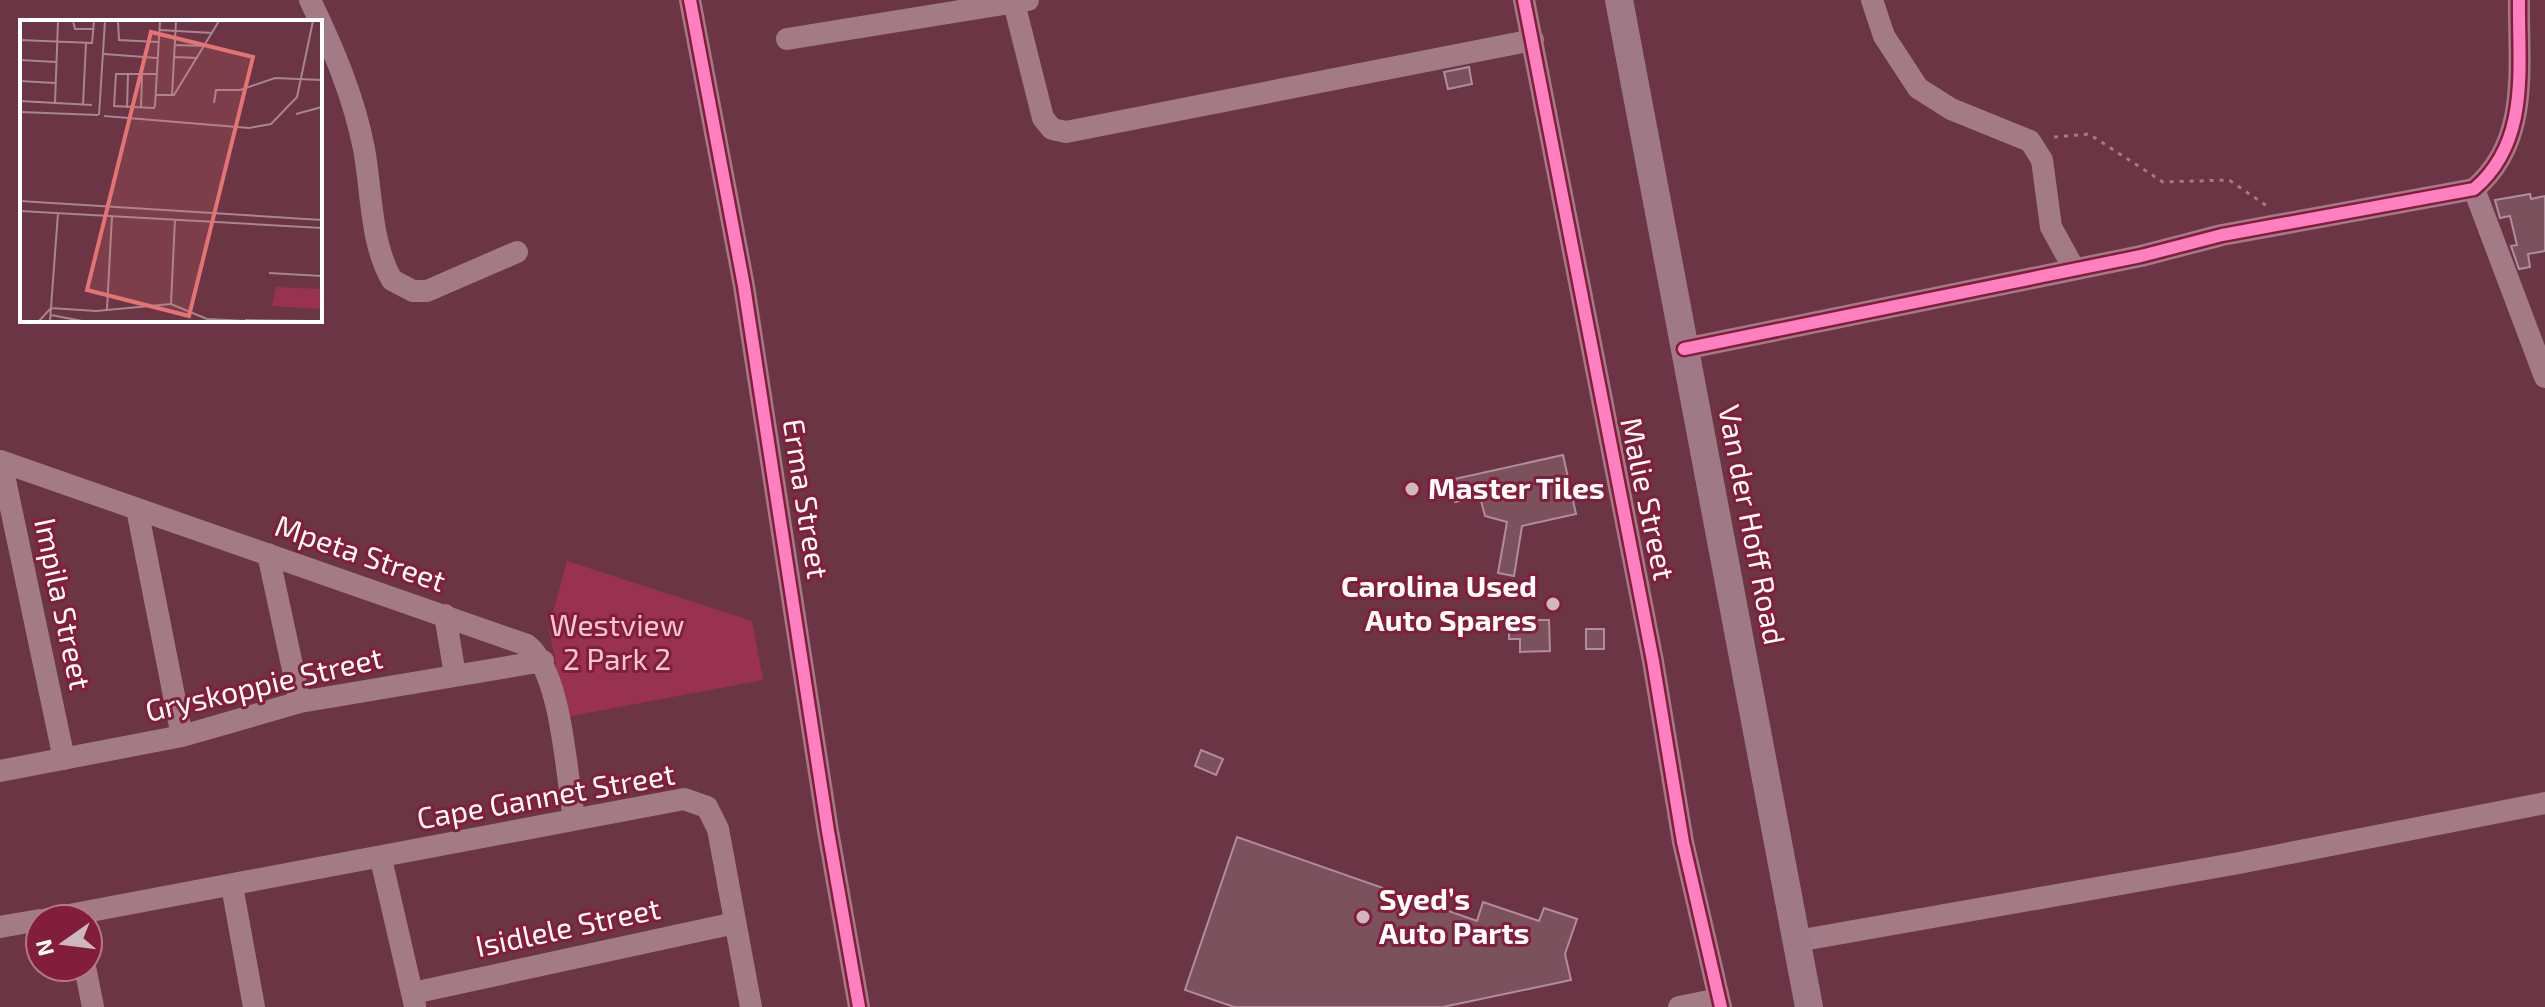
<svg xmlns="http://www.w3.org/2000/svg" width="2545" height="1007" viewBox="0 0 2545 1007" font-family="'Exo 2',sans-serif">
	<rect width="100%" height="100%" fill="#6c3545"/>
	<path fill="#993251" d="M567,561L752,621L763,680L566,717L549,628Z"/>
	<path fill="#7c515e" stroke="#b08e99" stroke-width="2" d="M1469,67L1472,84L1448,89L1444,72Z
		M2530,194L2531,199L2545,196V251L2528,254L2530,267L2519,269L2511,246L2517,245L2510,216L2500,218L2495,200Z
		M1563,455L1576,514L1522,526L1514,576L1498,573L1507,522L1485,516L1480,497L1455,502L1450,480Z
		M1509,620H1549L1550,651L1520,652V639H1509Z
		M1586,629H1604V649H1586Z
		M1201,750L1223,759L1216,775L1195,766Z
		M1237,837L1477,921L1483,902L1539,921L1544,908L1577,919L1565,954L1571,980L1443,1007H1234L1185,990Z"/>
	<g fill="none" stroke-linecap="round" stroke-linejoin="round">
		<path stroke="#a27b86" stroke-width="3" stroke-dasharray="4 6" stroke-linecap="butt" d="M2054,137L2089,134L2163,182L2229,180L2267,206"/>
		<path stroke="#a27b86" stroke-width="22" d="M310,0C333,48 354,97 364,149C372,192 370,242 392,280L413,291H427L517,252
			M690,0L744,286L828,831L859,1007
			M1524,0L1653,661L1683,842L1721,1007
			M1872,0L1884,36L1918,88L1951,109L2030,141L2042,160L2051,227L2073,267
			M1014,3L1043,118L1052,129L1066,132L1533,40
			M787,39L1028,0
			M2474,189L2545,377
			M1684,349L2141,256L2222,235L2474,189C2531,141 2518,66 2519,0
			M0,461L527,645C562,672 566,774 574,818
			M1,461L64,759
			M137,509L182,736
			M268,554L300,702
			M445,615L455,675
			M0,771L182,736L300,702L543,661
			M381,859L415,1006
			M232,886L254,1007
			M48,919L684,799L707,807L718,829L751,1007
			M0,927L40,920
			M1797,941L2239,863L2545,803
			M85,967L93,1007
			M413,993L735,923
			M1679,1007L1719,999"/>
		<path stroke="#9f7985" stroke-width="28" d="M1619,0L1809,1007"/>
		<g stroke="#821e3b" stroke-width="17">
			<path id="cycleway" d="M690,0L744,286L828,831L859,1007
				M1524,0L1653,661L1683,842L1721,1007
				M1684,349L2141,256L2222,235L2474,189C2531,141 2518,66 2519,0"/>
		</g>
		<use href="#cycleway" stroke="#ff80c0" stroke-width="12"/>
	</g>
	<g fill="#ccb8be" stroke="#821e3b" stroke-width="3">
		<circle cx="1412" cy="489" r="8"/>
		<circle cx="1553" cy="604" r="8"/>
		<circle cx="1363" cy="917" r="8"/>
	</g>
	<g text-anchor="middle" stroke-width="6" stroke-linejoin="round" paint-order="stroke">
		<g font-size="30" font-weight="bold" fill="#fff" stroke="#821e3b" text-anchor="start">
			<text x="1428" y="499">Master Tiles</text>
			<text x="1537" y="597" text-anchor="end">Carolina Used<tspan x="1537" dy="34">Auto Spares</tspan></text>
			<text x="1379" y="910">Syed’s<tspan x="1379" dy="34">Auto Parts</tspan></text>
		</g>
		<g font-size="30" fill="#fff" stroke="#821e3b">
			<text transform="translate(805 499) rotate(81)" y="10">Erma Street</text>
			<text transform="translate(1647 499) rotate(78)" y="10">Malie Street</text>
			<text transform="translate(1751 525) rotate(79)" y="10">Van der Hoff Road</text>
			<text transform="translate(360 554) rotate(19)" y="10">Mpeta Street</text>
			<text transform="translate(62 604) rotate(78)" y="10">Impila Street</text>
			<text transform="translate(264 685) rotate(-13)" y="10">Gryskoppie Street</text>
			<text transform="translate(546 797) rotate(-10)" y="10">Cape Gannet Street</text>
			<text transform="translate(568 928) rotate(-12)" y="10">Isidlele Street</text>
		</g>
		<g font-size="30" fill="#f7c8d7" stroke="#821e3b">
			<text x="617" y="636">Westview<tspan x="617" dy="34">2 Park 2</tspan></text>
		</g>
	</g>
	<g transform="translate(20 20)">
		<rect width="302" height="302" fill="#6c3545"/>
		<path d="M256,267L302,269V289L252,286Z" fill="#993251"/>
		<path fill="none" stroke="#a7868f" stroke-width="2" d="M53,1L55,9H74M98,1L99,20L138,22M139,10L193,13M0,20L72,23L74,1M154,25L186,26M84,34L137,38M154,37L178,38M0,40L36,42M136,54H96L94,86L134,88L135,85L140,1M0,61L35,63M136,75H154L199,1M152,76L156,1M0,81L72,85M35,83L38,1M194,83L196,70H220L255,58L302,60M63,85L66,23M107,88L108,54M121,88L122,54M0,92L78,95M276,94L302,87M79,95L85,1M84,96L229,108L251,104L277,77L293,1M0,181L302,200M0,191L302,208M249,253L302,256M151,284L155,199M87,289L92,196M31,295L62,301M225,300L292,301M19,301L31,288L76,291L151,284L187,299L226,301M30,301L38,193"/>
		<path fill="#e47373" fill-opacity="0.15" stroke="#e47373" stroke-width="4" d="M131,12L233,37L169,296L67,270Z"/>
		<rect width="302" height="302" fill="none" stroke="#fff" stroke-width="4"/>
	</g>
	<g transform="translate(64 943) rotate(256)"><circle r="38" fill="#821e3b" stroke="#b47889" stroke-width="2"/>
	<path d="M0-6L14 30L0 20L-14 30Z" fill="#ccb8be"/>
	<text y="-12" font-size="22" font-weight="bold" text-anchor="middle" fill="#ffffff">N</text>
	</g>
</svg>
